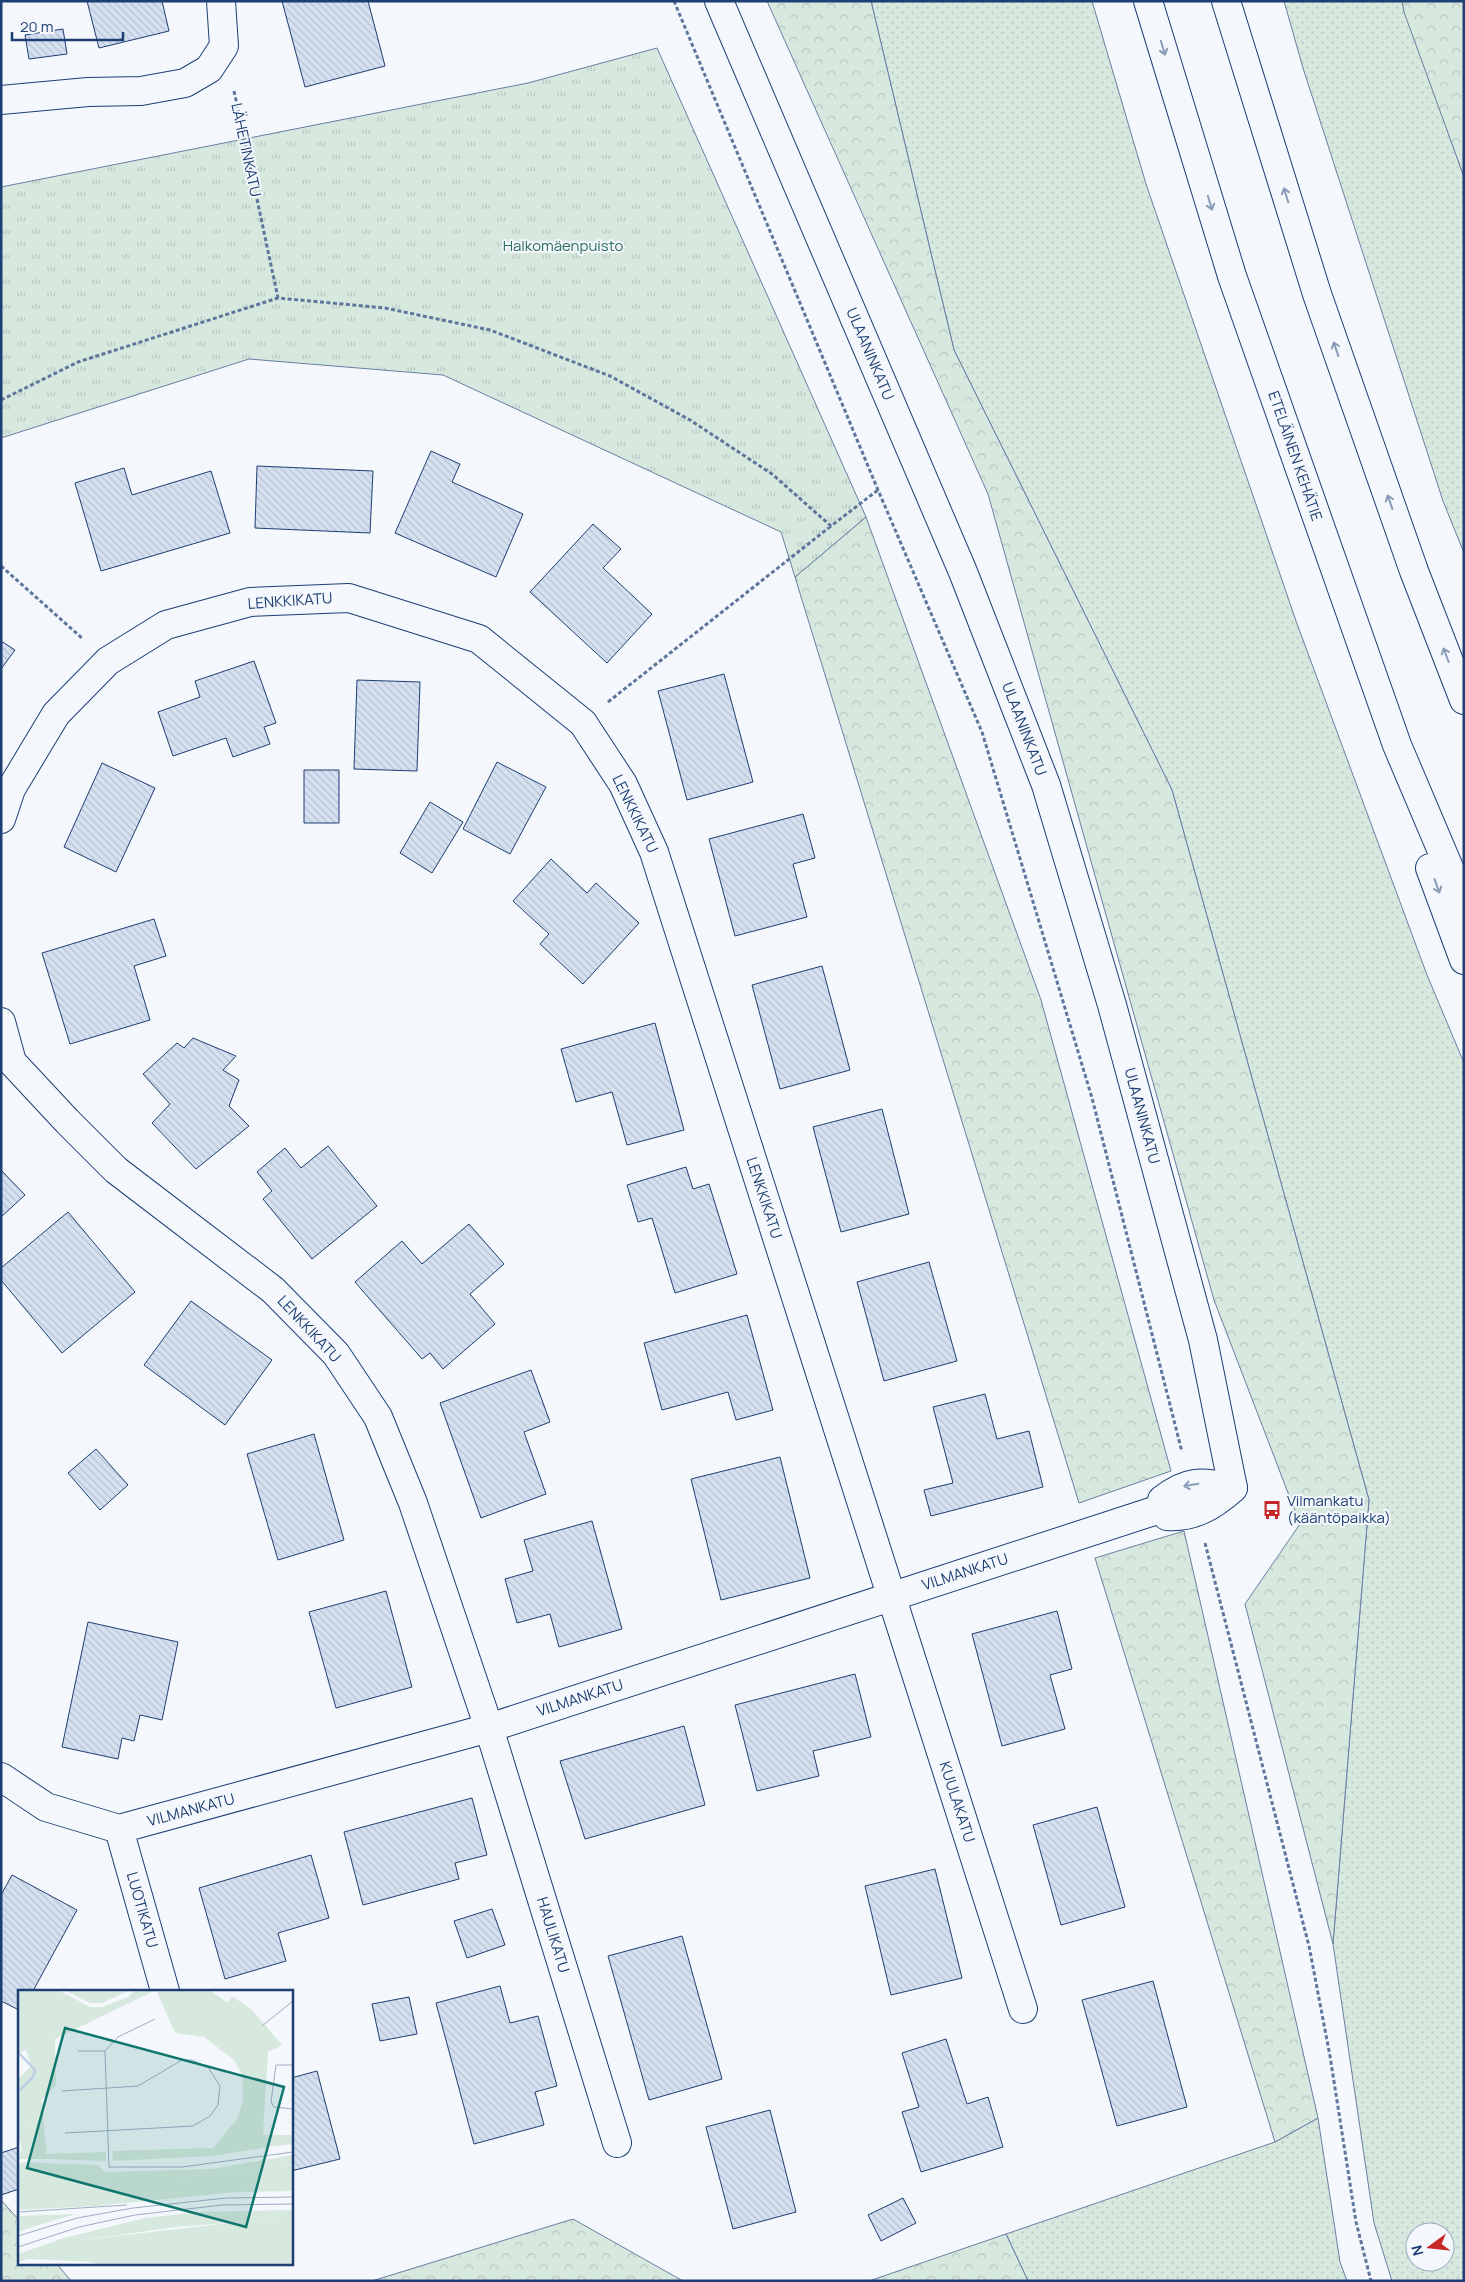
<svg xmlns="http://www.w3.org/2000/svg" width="1465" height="2282" viewBox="0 0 1465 2282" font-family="Manrope,sans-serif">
	<defs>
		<pattern id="grass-dots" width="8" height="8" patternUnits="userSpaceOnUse" patternTransform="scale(1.25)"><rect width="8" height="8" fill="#d7e8df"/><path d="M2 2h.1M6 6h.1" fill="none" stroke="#b8c8c3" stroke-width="1.8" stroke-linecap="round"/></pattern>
		<pattern id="forest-crowns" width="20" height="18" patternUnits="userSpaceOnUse" patternTransform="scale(1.25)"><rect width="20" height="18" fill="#d7e8df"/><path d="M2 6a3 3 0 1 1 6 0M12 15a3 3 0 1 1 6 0" fill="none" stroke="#b8c8c3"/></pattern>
		<pattern id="park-tufts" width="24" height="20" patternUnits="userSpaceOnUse" patternTransform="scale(1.25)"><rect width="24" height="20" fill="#d7e8df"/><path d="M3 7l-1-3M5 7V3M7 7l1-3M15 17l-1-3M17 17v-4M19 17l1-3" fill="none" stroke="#b8c8c3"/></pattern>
		<pattern id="building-back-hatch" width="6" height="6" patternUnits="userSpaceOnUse" patternTransform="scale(1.25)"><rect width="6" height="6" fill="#d5e0f0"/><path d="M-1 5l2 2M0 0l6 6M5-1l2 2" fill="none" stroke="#b6c1d1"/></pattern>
	</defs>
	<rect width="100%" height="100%" fill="#f4f7fb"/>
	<path fill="url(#grass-dots)" stroke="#687fa3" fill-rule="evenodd" d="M871,1H1092L1146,184L1296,621L1427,975L1464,1063V2281H1392L1374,2223L1333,1944L1369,1500L1172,790L954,350ZM1415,2232H1445V2262H1415Z
		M1284,1H1402L1464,177V553L1443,501L1303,68Z
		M1318,2118L1340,2262L1347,2281H1028L1006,2234L1275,2142Z"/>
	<path fill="url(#forest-crowns)" stroke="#687fa3" d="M767,1H871L954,350L1172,790L1369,1500L1333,1944L1245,1604L1300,1524L1214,1300L988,494Z
		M1402,1H1464V177L1404,12Z
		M866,517L1041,1000L1171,1471L1079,1503L795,577Z
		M1184,1531L1318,2118L1275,2142L1095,1558Z
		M1,2200L19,2220V2263H56L71,2281H1Z
		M573,2219L683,2281H372Z
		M1006,2234L1028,2281H869Z"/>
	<path fill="url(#park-tufts)" stroke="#687fa3" d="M657,48L866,517L795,577L781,532L443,375L249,359L1,438V187L528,83Z"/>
	<path fill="url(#building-back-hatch)" stroke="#1d3f73" d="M87,1H162L169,31L99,48Z
		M282,1H368L385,66L305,87Z
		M63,29L67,54L29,59L25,35Z
		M431,451L460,464L452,482L523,514L496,577L395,533Z
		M257,466L373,471L370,533L255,528Z
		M124,468L132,495L211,471L230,533L101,571L75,483Z
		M593,524L621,549L603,568L652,614L607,663L530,592Z
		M1,641L15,650L1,669Z
		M254,661L276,723L264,727L270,744L233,757L226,738L173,756L158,712L200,697L195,681Z
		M724,674L753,782L687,800L658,691Z
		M357,680L420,682L417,771L354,769Z
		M497,762L546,787L510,854L463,829Z
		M102,763L155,788L116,872L64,847Z
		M304,770H339V823H304Z
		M430,802L463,822L432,873L400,853Z
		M803,814L815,858L793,864L807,917L735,936L709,839Z
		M551,859L587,893L596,883L639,923L583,984L540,944L549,934L513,901Z
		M154,919L166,956L134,966L150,1020L70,1044L42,953Z
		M822,966L850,1070L780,1089L752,985Z
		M655,1023L684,1130L627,1145L612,1092L576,1102L561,1049Z
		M193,1038L236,1056L223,1070L239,1080L229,1106L249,1126L196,1169L152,1123L170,1104L143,1074L177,1043L184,1048Z
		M882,1109L909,1214L841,1232L813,1127Z
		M328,1146L377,1206L312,1259L263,1199L272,1191L257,1172L285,1148L301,1168Z
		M686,1167L693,1189L709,1184L737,1274L675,1293L652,1218L638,1222L627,1185Z
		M1,1170L25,1195L1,1217Z
		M68,1212L135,1292L62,1353L1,1280V1268Z
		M469,1224L504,1264L470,1294L495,1324L443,1369L430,1353L422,1359L355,1282L402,1241L422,1264Z
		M929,1262L957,1361L884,1381L857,1282Z
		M191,1301L272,1360L225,1425L144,1365Z
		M747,1315L773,1410L736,1420L728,1392L662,1410L644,1343Z
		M531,1370L550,1422L524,1432L546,1494L481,1518L440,1403Z
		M985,1394L997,1439L1029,1431L1043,1487L931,1516L924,1490L953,1483L933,1407Z
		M314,1434L344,1540L278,1560L247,1454Z
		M96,1449L128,1485L100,1510L68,1473Z
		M780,1457L810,1578L721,1600L691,1479Z
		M592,1521L622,1629L559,1647L550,1614L517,1623L505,1579L533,1571L524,1540Z
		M386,1591L412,1687L336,1708L309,1612Z
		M1057,1611L1072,1669L1050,1675L1065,1729L1002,1746L972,1634Z
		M88,1622L178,1642L162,1720L140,1715L134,1741L122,1738L118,1759L62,1747Z
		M855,1674L871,1737L813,1751L819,1776L757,1791L735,1705Z
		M684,1726L705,1805L585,1839L560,1761Z
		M472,1798L487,1855L455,1863L459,1879L363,1905L344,1832Z
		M1097,1807L1125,1907L1061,1925L1033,1825Z
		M311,1855L329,1918L278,1933L286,1961L225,1979L199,1888Z
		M935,1869L962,1978L891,1995L865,1886Z
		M12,1875L77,1910L33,1991H19V2010L1,2001V1895Z
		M492,1909L505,1945L467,1958L454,1921Z
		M682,1936L722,2079L649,2100L608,1956Z
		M1153,1981L1187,2107L1117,2126L1082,2000Z
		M500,1986L510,2023L538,2016L557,2086L535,2092L544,2125L474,2144L436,2003Z
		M409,1997L417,2034L380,2041L372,2004Z
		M946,2039L967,2104L988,2097L1003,2147L921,2172L902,2112L919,2107L902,2053Z
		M317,2071L340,2159L291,2171V2078Z
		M770,2110L796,2212L733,2229L706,2127Z
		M19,2147V2189L1,2195V2153Z
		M903,2198L916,2223L881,2241L868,2215Z"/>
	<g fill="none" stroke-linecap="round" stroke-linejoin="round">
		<g stroke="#1d3f73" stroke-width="30">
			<path id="minor" d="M1,100L88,92L141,91L185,83L209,69L224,46L221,1
				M1,819L11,789L56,714L108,661L166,625L250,602L349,598L479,639L583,723L623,784L654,852L1023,2009
				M1,1022L12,1062L67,1121L116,1170L273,1290L336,1354L378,1417L413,1503L489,1728L617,2143
				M1160,1509L1162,1500C1187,1480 1202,1481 1233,1488
				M1160,1509L1167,1516C1193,1518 1213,1506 1233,1488
				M1,1777L46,1807L119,1829L489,1728L1160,1509
				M119,1829L165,1991"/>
		</g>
		<g stroke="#1d3f73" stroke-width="30">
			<path id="tertiary" d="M719,1L963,572L1046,785L1112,1005L1203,1340L1233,1488"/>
		</g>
		<g stroke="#1d3f73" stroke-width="30">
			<path id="motorway" d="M1148,1L1232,276L1397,745L1464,903
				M1226,1L1317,294L1414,571L1464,700
				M1430,868L1464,960"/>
		</g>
		<path stroke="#5e769c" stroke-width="3" stroke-dasharray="4 2.5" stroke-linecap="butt" d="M674,1L878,490L982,732L1092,1098L1182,1452
			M234,91L278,298
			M1,400L78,362L278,298L385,308L490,330L610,376L690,420L772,474L831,526L878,490
			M1,566L83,639
			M608,702L831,526
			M1205,1543L1309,1946L1330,2056L1356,2222L1371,2281"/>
		<use href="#minor" stroke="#f4f7fb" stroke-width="28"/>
		<use href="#tertiary" stroke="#f4f7fb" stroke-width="28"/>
		<use href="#motorway" stroke="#f4f7fb" stroke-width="28"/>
	</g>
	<defs><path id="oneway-shaft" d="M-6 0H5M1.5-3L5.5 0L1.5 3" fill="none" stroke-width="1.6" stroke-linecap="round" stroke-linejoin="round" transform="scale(1.25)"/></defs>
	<g stroke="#889bb7">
		<use href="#oneway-shaft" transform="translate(1163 48) rotate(73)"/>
		<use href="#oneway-shaft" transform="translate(1286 195) rotate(-107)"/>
		<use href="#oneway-shaft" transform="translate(1210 203) rotate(73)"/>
		<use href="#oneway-shaft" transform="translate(1336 349) rotate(-109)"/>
		<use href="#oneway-shaft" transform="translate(1390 502) rotate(-109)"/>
		<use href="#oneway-shaft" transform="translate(1446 655) rotate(-111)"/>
		<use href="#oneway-shaft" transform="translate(1437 886) rotate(70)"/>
		<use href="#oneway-shaft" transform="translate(1191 1485) rotate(170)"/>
	</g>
	<defs>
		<g id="bus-bare" transform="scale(1.5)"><path d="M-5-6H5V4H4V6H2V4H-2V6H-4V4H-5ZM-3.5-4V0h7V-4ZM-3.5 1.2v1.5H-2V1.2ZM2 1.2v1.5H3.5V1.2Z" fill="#c62828" stroke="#f4f7fb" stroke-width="2.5" paint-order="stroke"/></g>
	</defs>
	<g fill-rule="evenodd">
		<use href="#bus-bare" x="1272" y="1510"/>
	</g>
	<g text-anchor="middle" stroke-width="4" stroke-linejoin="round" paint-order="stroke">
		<g font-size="15" fill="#1d3f73" stroke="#f4f7fb">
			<text transform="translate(246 150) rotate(78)" y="5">LÄHETINKATU</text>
			<text transform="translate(870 354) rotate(67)" y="5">ULAANINKATU</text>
			<text transform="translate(1295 456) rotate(71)" y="5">ETELÄINEN KEHÄTIE</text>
			<text transform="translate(290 601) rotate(-4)" y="5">LENKKIKATU</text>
			<text transform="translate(1024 729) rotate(69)" y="5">ULAANINKATU</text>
			<text transform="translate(635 814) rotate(64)" y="5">LENKKIKATU</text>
			<text transform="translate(1142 1116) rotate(75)" y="5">ULAANINKATU</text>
			<text transform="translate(764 1198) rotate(72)" y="5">LENKKIKATU</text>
			<text transform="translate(309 1329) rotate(47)" y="5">LENKKIKATU</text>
			<text transform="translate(965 1572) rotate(-18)" y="5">VILMANKATU</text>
			<text transform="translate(580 1698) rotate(-18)" y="5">VILMANKATU</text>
			<text transform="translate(957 1802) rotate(72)" y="5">KUULAKATU</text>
			<text transform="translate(191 1810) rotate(-15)" y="5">VILMANKATU</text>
			<text transform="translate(142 1910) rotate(74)" y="5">LUOTIKATU</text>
			<text transform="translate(553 1935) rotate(73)" y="5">HAULIKATU</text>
		</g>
		<g font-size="15" fill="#2c6c60" stroke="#f4f7fb">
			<text x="563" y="251">Halkomäenpuisto</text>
		</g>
		<g font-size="15" fill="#1d3f73" stroke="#f4f7fb" text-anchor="start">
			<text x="1287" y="1506">Vilmankatu<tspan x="1287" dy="17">(kääntöpaikka)</tspan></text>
		</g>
	</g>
	<g transform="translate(18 1990)">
		<rect width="275" height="275" fill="#f4f7fb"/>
		<path d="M0,128L13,138L26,136L29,169H0L4,158L0,147ZM7,172L45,174L87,189H160L208,179L251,180L275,175V201L219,202L78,216L0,220V174ZM275,220V232L229,231L158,237L64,250L80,272L9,269L0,272V264L46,248L127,228L181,222ZM58,224L14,237L0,242V226Z" fill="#d7e8df"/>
		<path d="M0,0H40L72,17H84L110,7L117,0H191L210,13L186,47L157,43L138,0L37,49L38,95L24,109L26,136L13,138L0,128V89L13,76L8,60L0,63ZM46,0H112L84,13H72ZM246,119L245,145H275V154L197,164ZM190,158L194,166L95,171L94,161ZM88,162V171L29,169L27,164ZM275,165V175L251,180L208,179L160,189H87L45,174L80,175L86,182L193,179ZM229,231L275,232V275H82L64,269V250Z" fill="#d7e8df"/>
		<path d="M214,6L233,19L264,55L250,62L244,158L194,166L190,158H195L219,129L225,111L224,85L216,70L186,47Z" fill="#d7e8df"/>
		<path d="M223,33L233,49L223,61L212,50Z" fill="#d7e8df"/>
		<path fill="none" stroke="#bed0e5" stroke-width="2.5" d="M0,62L17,80L15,87L0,102M9,275H61"/>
		<path fill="none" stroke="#9eadc5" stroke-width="1" d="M244,36L275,11M60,61H87M275,75H258L253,112L256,117L275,119M44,101L120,96L164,70H174L190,77L202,96L200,115L192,126L175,136L47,143M91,177H164L275,162M91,177L87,61L100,47L137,29M0,222L109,215M0,246L59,228L115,218L208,208L275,207M0,257L61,237L117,225L204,215L275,214"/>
		<path fill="#0f766e" fill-opacity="0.15" stroke="#0f766e" stroke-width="2.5" d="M47,38L266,97L228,237L9,178Z"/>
		<rect width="275" height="275" fill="none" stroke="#1d3f73" stroke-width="2.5"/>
	</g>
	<rect width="1465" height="2282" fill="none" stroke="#1d3f73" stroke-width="5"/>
	<g transform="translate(1430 2247) rotate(255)"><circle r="24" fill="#f4f7fb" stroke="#9eadc5"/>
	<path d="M0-4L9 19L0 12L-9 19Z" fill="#c62828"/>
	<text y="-8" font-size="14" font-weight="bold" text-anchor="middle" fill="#1d3f73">N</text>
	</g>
	<path d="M12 32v8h111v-8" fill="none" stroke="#1d3f73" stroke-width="2.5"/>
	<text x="20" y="32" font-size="15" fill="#1d3f73" stroke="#f4f7fb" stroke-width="4" paint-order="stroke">20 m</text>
</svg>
